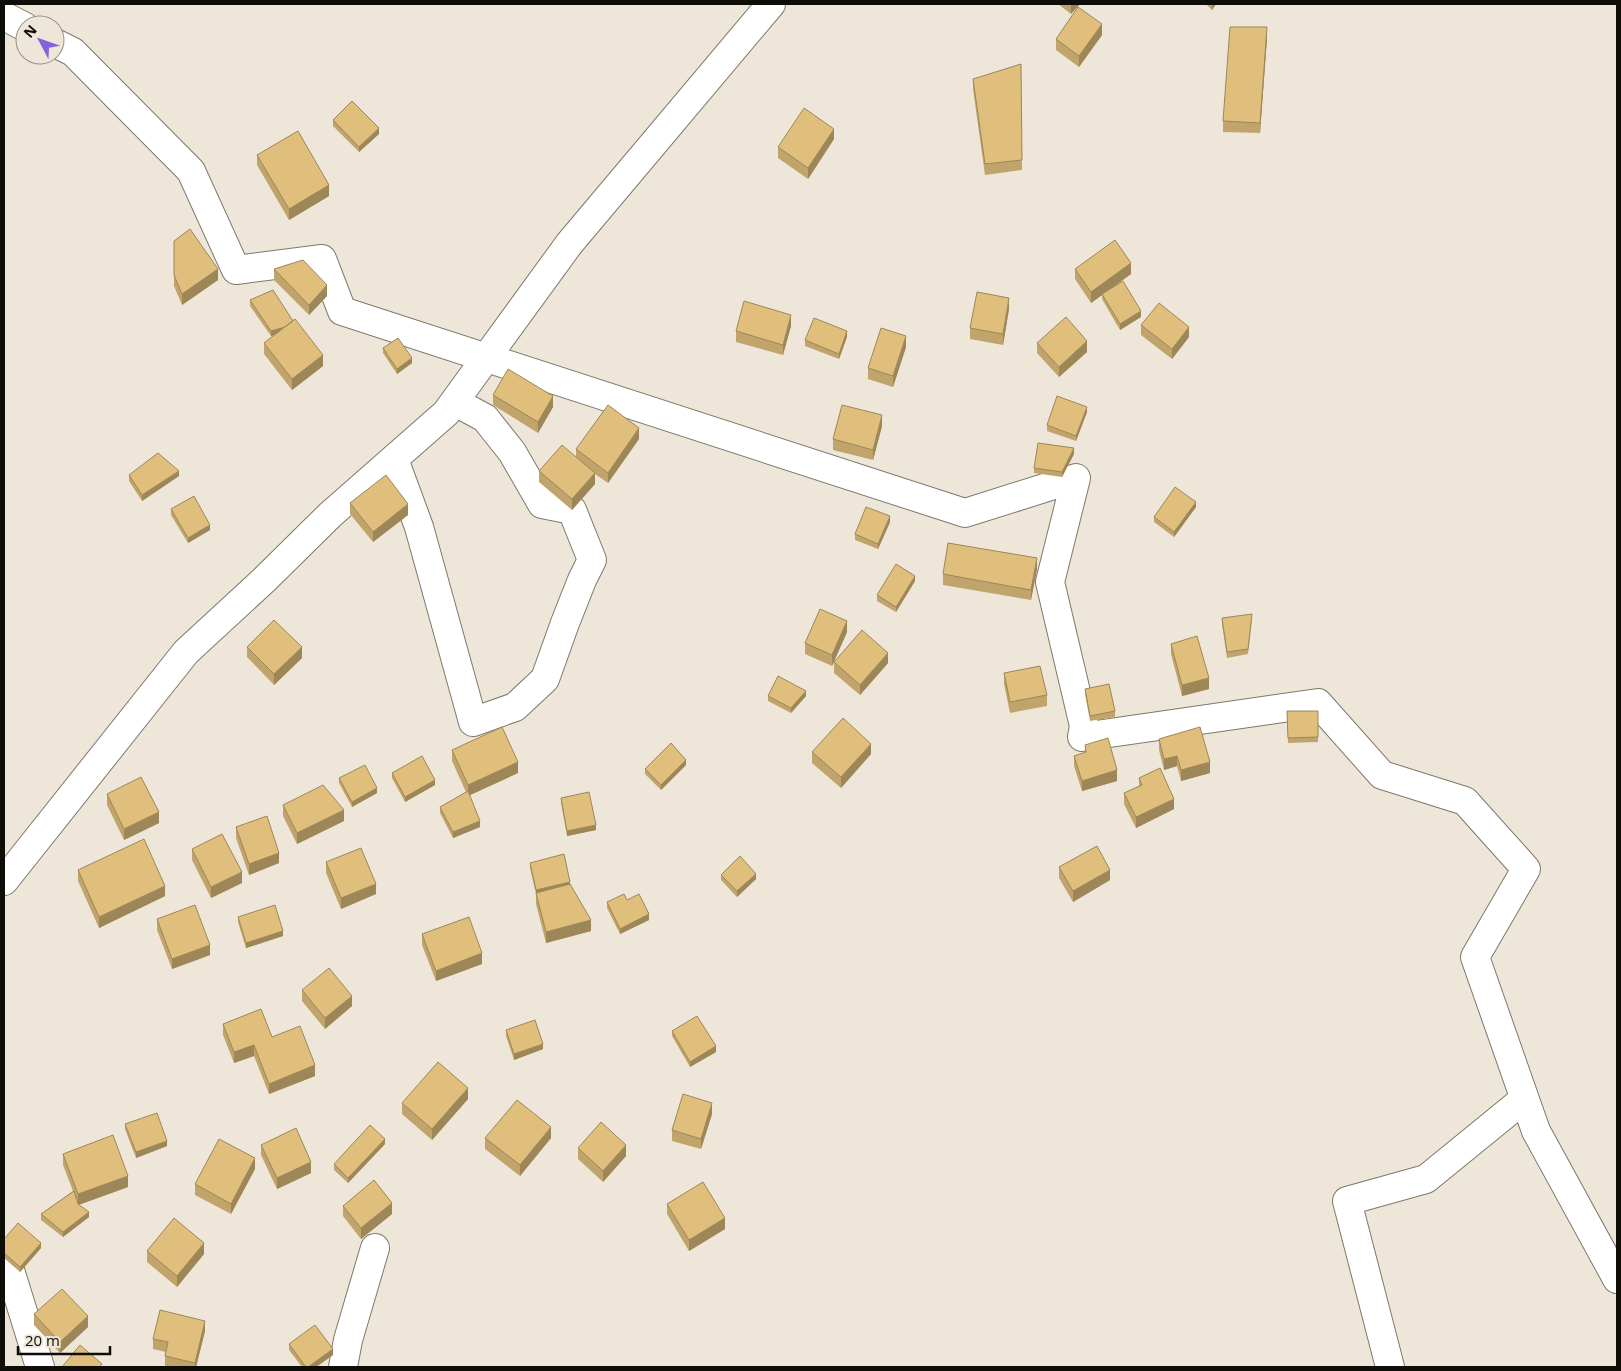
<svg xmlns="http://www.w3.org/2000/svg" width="1621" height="1371" viewBox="0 0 1621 1371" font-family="'Open Sans',sans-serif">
	<rect width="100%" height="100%" fill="#eee7d9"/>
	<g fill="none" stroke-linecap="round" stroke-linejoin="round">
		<g stroke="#7e786b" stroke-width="30">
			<path id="minor" d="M4,16L25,27
				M55,43L73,52L191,171L236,270L322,259L342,311L965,513L1076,478L1050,582L1084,726L1082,737L1318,703L1382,775L1465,801L1526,869L1475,957L1536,1131L1617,1279
				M394,459L419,527L473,722L515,707L545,679L565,623L582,580L592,560L572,510L542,504L512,452L485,418L455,402
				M4,881L186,652L263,581L330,515L446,413L569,244L771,4
				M4,1269L10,1270L40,1367
				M343,1367L348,1340L375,1248
				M1390,1367L1347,1201L1426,1179L1524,1099"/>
		</g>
		<use href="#minor" stroke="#fff" stroke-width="28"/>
	</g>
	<path fill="#c1a46c" d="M1058,4H1080L1071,14Z
		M1206,4H1216L1212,10Z
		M1102,35L1079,67L1056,50V39Z
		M1267,38L1260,133L1223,132V121Z
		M1021,64L1022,170L985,175L973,89V79Z
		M333,120L379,134L359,152L333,126Z
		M834,139L808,179L778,158V147Z
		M257,155L329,196L289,220L257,165Z
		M174,241L218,280L182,305L174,286Z
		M274,269L327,296L309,315L274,280Z
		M1075,269L1131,274L1114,286L1141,317L1120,330L1102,299V295L1091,303L1075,279Z
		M250,300L323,366L292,390L264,354V343L274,335L271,336L250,306Z
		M1009,309L1003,345L970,339V328Z
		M1141,325L1189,337L1172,359L1141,335Z
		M791,326L783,355L736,342V331Z
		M847,337L839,359L805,346V340Z
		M1037,343L1087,352L1059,377L1037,353Z
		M906,347L893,387L868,379V368Z
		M383,348L412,363L397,374L383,353Z
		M493,395L553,407L538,433L493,405Z
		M1087,412L1076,441L1047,431V425Z
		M882,426L873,460L833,450V439Z
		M639,439L608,483L595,474V484L572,510L539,482V471L576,457V449Z
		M1074,454L1062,477L1034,473V468Z
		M129,475L179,476L142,501L129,481Z
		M350,503L408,515L373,542L350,514Z
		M1196,507L1174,537L1154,522V517Z
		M171,509L210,530L188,543L171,515Z
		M890,522L878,549L855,540V534Z
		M1037,569L1031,600L943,585V574Z
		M915,581L896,612L877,601V595Z
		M1222,618L1252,619L1248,654L1227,658L1222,624Z
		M847,632L832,666L805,654V643Z
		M1171,644L1209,689L1182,696L1171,654Z
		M247,647L302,658L274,685L247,657Z
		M834,662L888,663L860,695L834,673Z
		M1004,673L1047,695V706L1010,713L1004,684Z
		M1085,689L1115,711V717L1090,721L1085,694Z
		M768,696H806L791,713L768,701Z
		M1287,711H1318V742L1288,743Z
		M1159,739L1210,773L1181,781L1177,766L1164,770L1159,750Z
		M1085,745L1117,781L1082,791L1074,766V756L1085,753Z
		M452,750L518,773L470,795L480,827L453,838L440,813V807L466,792L452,761Z
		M812,752L871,754L841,788L812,763Z
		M686,765L661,790L645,774V769Z
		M392,773L435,785L405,802L392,778Z
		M339,778L377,793L352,807L339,783Z
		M1139,778L1174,809L1136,828L1124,804V793L1139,786Z
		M107,794L159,823L124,840L107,805Z
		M561,798L596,830L567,836L561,803Z
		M283,805L344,821L297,844L283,816Z
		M236,827L279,863L249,875L236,838Z
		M192,849L242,883L211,898L192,860Z
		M326,862L376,894L341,909L326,873Z
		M530,863L570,885L591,931L546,943L536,904V894L530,868Z
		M1059,867L1110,880L1073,902L1059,878Z
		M78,870L165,896L99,928L78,881Z
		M721,875L756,879L737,897L721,880Z
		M627,900L649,920L620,934L607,908V902Z
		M238,917L283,936L246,948L238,922Z
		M157,919L210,955L172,969L157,930Z
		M422,934L482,964L436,981L422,945Z
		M302,990L352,1006L325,1029L302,1001Z
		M223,1024L315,1076L269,1094L254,1056L234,1063L223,1035Z
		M506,1030L543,1049L514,1060L506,1036Z
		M672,1031L716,1052L690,1067L672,1036Z
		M468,1099L432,1140L402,1114V1103Z
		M712,1114L701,1149L672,1141V1130Z
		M125,1124L167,1146L136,1158L125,1129Z
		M485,1138H551L520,1176L485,1149Z
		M385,1144L348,1183L334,1170V1164Z
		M261,1145L311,1173L277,1189L261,1155Z
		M578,1148L626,1156L603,1182L578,1159Z
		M63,1154L128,1187L79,1205L89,1217L63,1237L41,1220V1214L73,1191L63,1165Z
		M255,1169L231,1214L195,1195V1184Z
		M667,1204L725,1229L689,1251L667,1214Z
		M343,1206L392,1214L361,1239L343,1216Z
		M4,1239L41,1248L20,1272L4,1258Z
		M147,1251L204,1254L177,1287L147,1262Z
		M34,1314L88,1327L60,1353L34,1325Z
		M205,1331L196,1367H165V1356L166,1352L153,1349V1339Z
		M289,1344L333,1355L316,1367H302L289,1350Z"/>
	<path fill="#9d8658" d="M1071,4H1080L1071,14Z
		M1212,4H1216L1212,10Z
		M1102,24V35L1079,67V56Z
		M1267,27V38L1260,133V123Z
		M379,128V134L359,152V147Z
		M834,129V139L808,179V168Z
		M329,185V196L289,220V209Z
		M1131,263V274L1091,303V292Z
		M218,269V280L182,305V294Z
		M327,285V296L309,315V305Z
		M1009,298V309L1003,345V334Z
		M1141,311V317L1120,330V324Z
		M791,315V326L783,355V345Z
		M295,324V330L271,336V331Z
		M1189,327V337L1172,359V349Z
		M847,331V337L839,359V354Z
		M906,336V347L893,387V376Z
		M1087,341V352L1059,377V367Z
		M323,355V366L292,390V379Z
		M412,358V363L397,374V369Z
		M553,396V407L538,433V422Z
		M1087,407V412L1076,441V436Z
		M882,415V426L873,460V450Z
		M639,428V439L608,483V473Z
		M1074,448V454L1062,477V472Z
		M179,471V476L142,501V495Z
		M595,473V484L572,510V499Z
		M1196,502V507L1174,537V532Z
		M408,504V515L373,542V532Z
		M890,516V522L878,549V544Z
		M210,525V530L188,543V538Z
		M1037,558V569L1031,600V590Z
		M915,576V581L896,612V607Z
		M847,621V632L832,666V655Z
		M302,647V658L274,685V674Z
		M888,653V663L860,695V685Z
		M1209,678V689L1182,696V685Z
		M806,691V696L791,713V708Z
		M871,744V754L841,788V777Z
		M1177,756V766L1164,770V759Z
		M686,760V765L661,790V785Z
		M518,762V773L468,796V785Z
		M1210,762V773L1181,781V770Z
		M1117,770V781L1082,791V781Z
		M435,780V785L405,802V797Z
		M377,788V793L352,807V802Z
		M1174,799V809L1136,828V817Z
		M344,810V821L297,844V833Z
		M159,812V823L124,840V829Z
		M480,821V827L453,838V832Z
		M596,825V830L567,836V831Z
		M279,853V863L249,875V864Z
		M1110,870V880L1073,902V891Z
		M242,872V883L211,898V887Z
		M756,874V879L737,897V891Z
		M570,882V888L536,895V890Z
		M376,884V894L341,909V898Z
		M165,886V896L99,928V917Z
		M649,914V920L620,934V929Z
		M591,920V931L546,943V932Z
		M283,931V936L246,948V943Z
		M210,945V955L172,969V959Z
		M482,953V964L436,981V971Z
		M352,996V1006L325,1029V1018Z
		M543,1044V1049L514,1060V1054Z
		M254,1045V1056L234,1063V1052Z
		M716,1046V1052L690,1067V1062Z
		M315,1065V1076L269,1094V1084Z
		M468,1088V1099L432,1140V1129Z
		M712,1103V1114L701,1149V1139Z
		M551,1127V1138L520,1176V1165Z
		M385,1139V1144L348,1183V1178Z
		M167,1141V1146L136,1158V1152Z
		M626,1145V1156L603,1182V1171Z
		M255,1158V1169L231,1214V1204Z
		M311,1162V1173L277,1189V1178Z
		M128,1176V1187L78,1205V1194Z
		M392,1203V1214L361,1239V1228Z
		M89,1212V1217L63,1237V1232Z
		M725,1218V1229L689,1251V1240Z
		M41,1243V1248L20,1272V1267Z
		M204,1243V1254L177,1287V1276Z
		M88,1316V1327L60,1353V1342Z
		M205,1321V1331L196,1367H195V1363Z
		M333,1349V1355L316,1367H308Z"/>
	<path fill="#e0bf7d" stroke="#9d8658" d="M1078,7L1102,24L1079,56L1056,39Z
		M1230,27H1267L1260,123L1223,121Z
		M1021,64L1022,160L985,164L973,79Z
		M352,101L379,128L359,147L333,120Z
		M804,108L834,129L808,168L778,147Z
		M298,131L329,185L289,209L257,155Z
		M190,229L218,269L182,294L174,275V241Z
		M1115,240L1131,263L1091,292L1075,269Z
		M303,260L327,285L309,305L274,269Z
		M1123,281L1141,311L1120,324L1102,294Z
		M273,290L293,321L285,327L271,331L250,300Z
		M977,292L1009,298L1003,334L970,328Z
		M744,301L791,315L783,345L736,331Z
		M1159,303L1189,327L1172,349L1141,325Z
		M1066,317L1087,341L1059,367L1037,343Z
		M814,318L847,331L839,354L805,340Z
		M295,319L323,355L292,379L264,343Z
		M881,328L906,336L893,376L868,368Z
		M398,338L412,358L397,369L383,348Z
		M508,369L553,396L538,422L493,395Z
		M1057,396L1087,407L1076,436L1047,425Z
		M608,405L639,428L608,473L576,449Z
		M842,405L882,415L873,450L833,439Z
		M1038,443L1074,448L1062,472L1034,468Z
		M562,445L595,473L572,499L539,471Z
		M158,453L179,471L142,495L129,475Z
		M386,475L408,504L373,532L350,503Z
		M1175,487L1196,502L1174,532L1154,517Z
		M194,496L210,525L188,538L171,509Z
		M866,507L890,516L878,544L855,534Z
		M948,543L1037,558L1031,590L943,574Z
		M896,564L915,576L896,607L877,595Z
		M820,609L847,621L832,655L805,643Z
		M1252,614L1248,649L1227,652L1222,618Z
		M274,620L302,647L274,674L247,647Z
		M862,630L888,653L860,685L834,662Z
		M1197,636L1209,678L1182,685L1171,644Z
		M1040,666L1047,695L1010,702L1004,673Z
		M778,676L806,691L791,708L768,696Z
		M1109,684L1115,711L1090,716L1085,689Z
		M1287,711H1318V737L1288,738Z
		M843,718L871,744L841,777L812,752Z
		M502,727L518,762L468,785L452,750Z
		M1200,727L1210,762L1181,770L1177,756L1164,759L1159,739Z
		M1108,738L1117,770L1082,781L1074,756L1086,752L1085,745Z
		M671,743L686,760L661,785L645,769Z
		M422,756L435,780L405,797L392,773Z
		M365,765L377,788L352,802L339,778Z
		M1160,768L1174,799L1136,817L1124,793L1142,785L1139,778Z
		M141,777L159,812L124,829L107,794Z
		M323,785L344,810L297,833L283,805Z
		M468,791L480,821L453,832L440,807Z
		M589,792L596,825L567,831L561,798Z
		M267,816L279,853L249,864L236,827Z
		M222,834L242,872L211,887L192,849Z
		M144,839L165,886L99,917L78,870Z
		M1097,846L1110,870L1073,891L1059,867Z
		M361,848L376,884L341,898L326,862Z
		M564,854L570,882L536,890L530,863Z
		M740,856L756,874L737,891L721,875Z
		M570,884L591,920L546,932L536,893Z
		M624,894L627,900L639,894L649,914L620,929L607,902Z
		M195,905L210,945L172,959L157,919Z
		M275,905L283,931L246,943L238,917Z
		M469,917L482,953L436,971L422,934Z
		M329,968L352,996L325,1018L302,990Z
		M261,1009L272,1037L300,1026L315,1065L269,1084L254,1045L234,1052L223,1024Z
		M697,1016L716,1046L690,1062L672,1031Z
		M535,1020L543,1044L514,1054L506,1030Z
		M438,1062L468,1088L432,1129L402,1103Z
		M683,1094L712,1103L701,1139L672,1130Z
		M517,1100L551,1127L520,1165L485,1138Z
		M157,1113L167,1141L136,1152L125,1124Z
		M601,1122L626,1145L603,1171L578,1148Z
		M370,1125L385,1139L348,1178L334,1164Z
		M296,1128L311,1162L277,1178L261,1145Z
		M113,1135L128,1176L78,1194L63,1154Z
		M219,1139L255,1158L231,1204L195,1184Z
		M374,1180L392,1203L361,1228L343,1206Z
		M703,1182L725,1218L689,1240L667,1204Z
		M74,1191L78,1204L89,1212L63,1232L41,1214Z
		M174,1218L204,1243L177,1276L147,1251Z
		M18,1223L41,1243L20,1267L4,1253V1239Z
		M62,1289L88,1316L60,1342L34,1314Z
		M160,1310L205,1321L195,1363L165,1356L168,1342L153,1339Z
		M315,1325L333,1349L308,1367H306L289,1344Z
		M80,1345L102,1364L99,1367H62Z"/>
	<rect width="1621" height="1371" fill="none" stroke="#0f0d08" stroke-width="10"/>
	<g transform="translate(40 40) rotate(311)"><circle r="24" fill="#eee7d9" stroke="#959085"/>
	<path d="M0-4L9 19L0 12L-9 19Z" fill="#8661dc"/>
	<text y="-8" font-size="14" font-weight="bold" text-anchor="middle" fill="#0f0d08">N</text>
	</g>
	<path d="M18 1346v8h92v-8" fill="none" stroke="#0f0d08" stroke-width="2.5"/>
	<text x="25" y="1346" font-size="15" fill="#0f0d08" stroke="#eee7d9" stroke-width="4" paint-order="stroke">20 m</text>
</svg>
